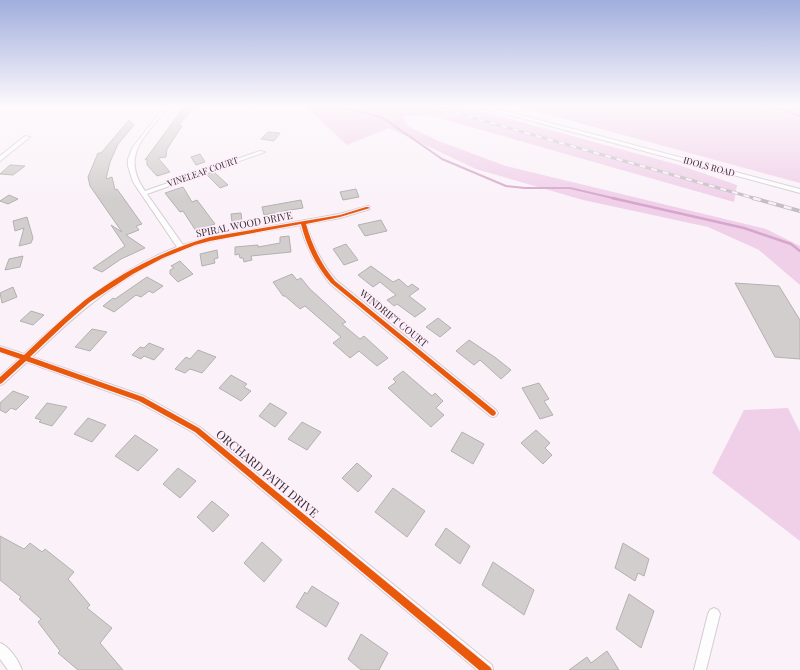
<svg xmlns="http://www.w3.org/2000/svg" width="800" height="670" viewBox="0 0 800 670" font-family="'Playfair Display',serif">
	<rect width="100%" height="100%" fill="#faf2f8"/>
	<path fill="#f0d0e9" d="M305,106H462L679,165L737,185L734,202L429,115L403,116L407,126L441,142L506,166L766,229L800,246V285L759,250L708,227L583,200L476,169L389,128L347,145Z
		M520,106H800V183L550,115Z
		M788,408L800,432V541L712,473L744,410Z"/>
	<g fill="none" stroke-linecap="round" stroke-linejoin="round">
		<path stroke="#d6a6cd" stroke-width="2" d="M339,106L383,118L442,159L506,186L525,188H570L617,199
			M772,106L800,116"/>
		<path stroke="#d6a6cd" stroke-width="2.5" d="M612,198L744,228L791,244L800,251"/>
	</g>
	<path fill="#d2cecd" stroke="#b4b0b0" d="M184,107H194L178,126H182L167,149L166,157L158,158L170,172L157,176L147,165V159L145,160Z
		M129,120L134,125L118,144L110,162L106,179L112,177L115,190L117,189L142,224L136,226L139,230L126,235L145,248L121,259L102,272L93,268L125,246L111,225L122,232L90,186L88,177L98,153H101Z
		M268,132L280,133L274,141L261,139Z
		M200,154L205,162L196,165L191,157Z
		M10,165L25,166L13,175L0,174Z
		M214,172L228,185L220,188L206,174Z
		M183,187L192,202L197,200L215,224L196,231L183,211L180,212L165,193Z
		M356,189L359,197L343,200L340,192Z
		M9,195L18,199L8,204L0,201Z
		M301,200L303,208L284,211V213L275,215L274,213L264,215L262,207Z
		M241,213L242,221L232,222L231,214Z
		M27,217L33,238L31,243L19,246L24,228L15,231L13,221Z
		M381,220L387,231L365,236L358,225Z
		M289,236L291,252L251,256L252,260L244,262L243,258H240L239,254L235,255V247L258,245V247L280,243V237Z
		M346,244L358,260L344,265L333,249Z
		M217,250L218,258L214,259L215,263L202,266L200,254Z
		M23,256L20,267L5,270L9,259Z
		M180,261L193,274L178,282L170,274V270L174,268L171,266Z
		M371,266L393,282L399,279L408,287L412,284L419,289L409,296L426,309L415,317L397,304L394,306L387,300L396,295L380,282L373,287L358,275Z
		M292,274L297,280L301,278L309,288L346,322L342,324L360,339L364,336L388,358L377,366L359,351L350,358L333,343L341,337L305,306L300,309L285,296H283L273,282Z
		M147,277L163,286L153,293L149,291L141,297L136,295L114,312L103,306L113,298L115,299Z
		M735,283L779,286L800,320V359L775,357Z
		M13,287L17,297L2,303L0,293Z
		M31,311L44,315L33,325L20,321Z
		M438,318L451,328L440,337L426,327Z
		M92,329L107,332L90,351L75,347Z
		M469,340L496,358L511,370L501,379L480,360L474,365L456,351Z
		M149,343L164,349L154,360L144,356L141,359L132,355L140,347L144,348Z
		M198,350L216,357L202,373L190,369L185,373L175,369L186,357L190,359Z
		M403,371L432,396L435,393L443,401L436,408L444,415L431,427L388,388L396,382L393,379Z
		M231,375L247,384L244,387L251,391L241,401L219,388Z
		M539,383L549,399L544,401L553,415L540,419L522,388Z
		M13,391L29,397L16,410L11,408L6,413L0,410V403Z
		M47,403L67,407L52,426L39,422L41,420L35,418Z
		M270,403L287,413L275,427L259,416Z
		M88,418L106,425L92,442L74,434Z
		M302,422L321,432L307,450L288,439Z
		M536,430L550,443L545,448L552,455L543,464L521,443Z
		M462,432L484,444L473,464L451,451Z
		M135,435L158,450L138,471L115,456Z
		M357,463L372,476L358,492L342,478Z
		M178,468L196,481L180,498L163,484Z
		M393,488L425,511L407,537L375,512Z
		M212,501L229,515L213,532L197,517Z
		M446,528L470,546L460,564L435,545Z
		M0,536L24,549L30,543L42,552L45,549L74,572L68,579L90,605L87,608L112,628L100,643L123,670H78L58,653L60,651L38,622L41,619L19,599L21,597L0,580Z
		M262,542L282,560L264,582L244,563Z
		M623,543L649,559L644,576L638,573L635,581L615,568Z
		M493,562L534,590L524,615L482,585Z
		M312,586L339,603L326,627L296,607L305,592L307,594Z
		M629,594L654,611L641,648L616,629Z
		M361,634L388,653L379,670H361L348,659Z
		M607,651L619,670H569L587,657L591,663Z"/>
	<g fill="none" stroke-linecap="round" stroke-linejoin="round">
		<g stroke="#d2ccd1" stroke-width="2">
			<path id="street" d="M165,106H169C147,135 119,154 145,191L260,151L265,152L147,194L183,245L210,237L339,214L368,206L370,207V209L340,218L306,224C313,245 321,263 336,280L496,410L498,413L496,416L493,417L490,416L330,284C316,266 306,247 300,225C267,231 228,235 196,245C130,267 80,310 32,357L144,396L200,427L492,665L493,670H477L194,433L138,402L27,362L3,384L0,385V376L19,359L0,352V346L24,354C70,311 117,270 177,247L133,182L128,166V159L133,147Z
				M25,136L30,137L0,161V156Z
				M714,608L718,610L720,614L706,670H694L708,614L710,610Z
				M0,643C9,646 19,661 22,670H8L0,659Z"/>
		</g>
		<g stroke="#d2ccd1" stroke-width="2">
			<path id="secondary" d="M476,106H486L800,189V193Z"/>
		</g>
		<use href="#street" fill="#fefdfe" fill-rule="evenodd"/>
		<use href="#secondary" fill="#fefdfe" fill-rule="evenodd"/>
		<g stroke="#c2c0c2" stroke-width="3">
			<path id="rail-far1" d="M432,106L757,199"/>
		</g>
		<g stroke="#c2c0c2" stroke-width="4">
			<path id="rail" d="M753,198L800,211"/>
		</g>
		<use href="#rail-far1" stroke="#feeefa" stroke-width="2" stroke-dasharray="6" stroke-linecap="butt"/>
		<use href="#rail" stroke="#feeefa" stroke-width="2.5" stroke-dasharray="8" stroke-linecap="butt"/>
		<g stroke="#feeefa" stroke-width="2">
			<path id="cycleway" d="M366,207H368L370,208L340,217L306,224C312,245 320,263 335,281L495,411L496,413L495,415L493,416L491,415L331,283C316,266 307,247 301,224L210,241L195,245L163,258L133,274L90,302L67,322L30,357L143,397L199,428L490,667L492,670H479L195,432L139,401L26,361L2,383L0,384V377L20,359L0,352V347L24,355C44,336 64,317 85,300C123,271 165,250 210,237L340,215Z"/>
		</g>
		<use href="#cycleway" fill="#e8590c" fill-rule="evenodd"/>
	</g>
	<linearGradient id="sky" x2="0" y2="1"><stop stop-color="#a1aedd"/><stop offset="0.53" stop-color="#fdf9fc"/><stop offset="1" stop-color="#fdf9fc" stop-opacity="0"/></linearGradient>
	<rect width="800" height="200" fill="url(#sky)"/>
	<g text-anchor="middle" stroke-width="3.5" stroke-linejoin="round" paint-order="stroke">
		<g font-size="9" fill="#342e32" stroke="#feeefa">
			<text transform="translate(709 167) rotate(15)" y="3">IDOLS ROAD</text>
			<text transform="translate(203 172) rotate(-19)" y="3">VINELEAF COURT</text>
		</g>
		<g font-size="10" fill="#342e32" stroke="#feeefa">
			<text transform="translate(244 224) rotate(-11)" y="4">SPIRAL WOOD DRIVE</text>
			<text transform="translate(394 318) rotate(39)" y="4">WINDRIFT COURT</text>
		</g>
		<g font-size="12" fill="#342e32" stroke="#feeefa">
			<text transform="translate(267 474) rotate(40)" y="4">ORCHARD PATH DRIVE</text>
		</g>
	</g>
</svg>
